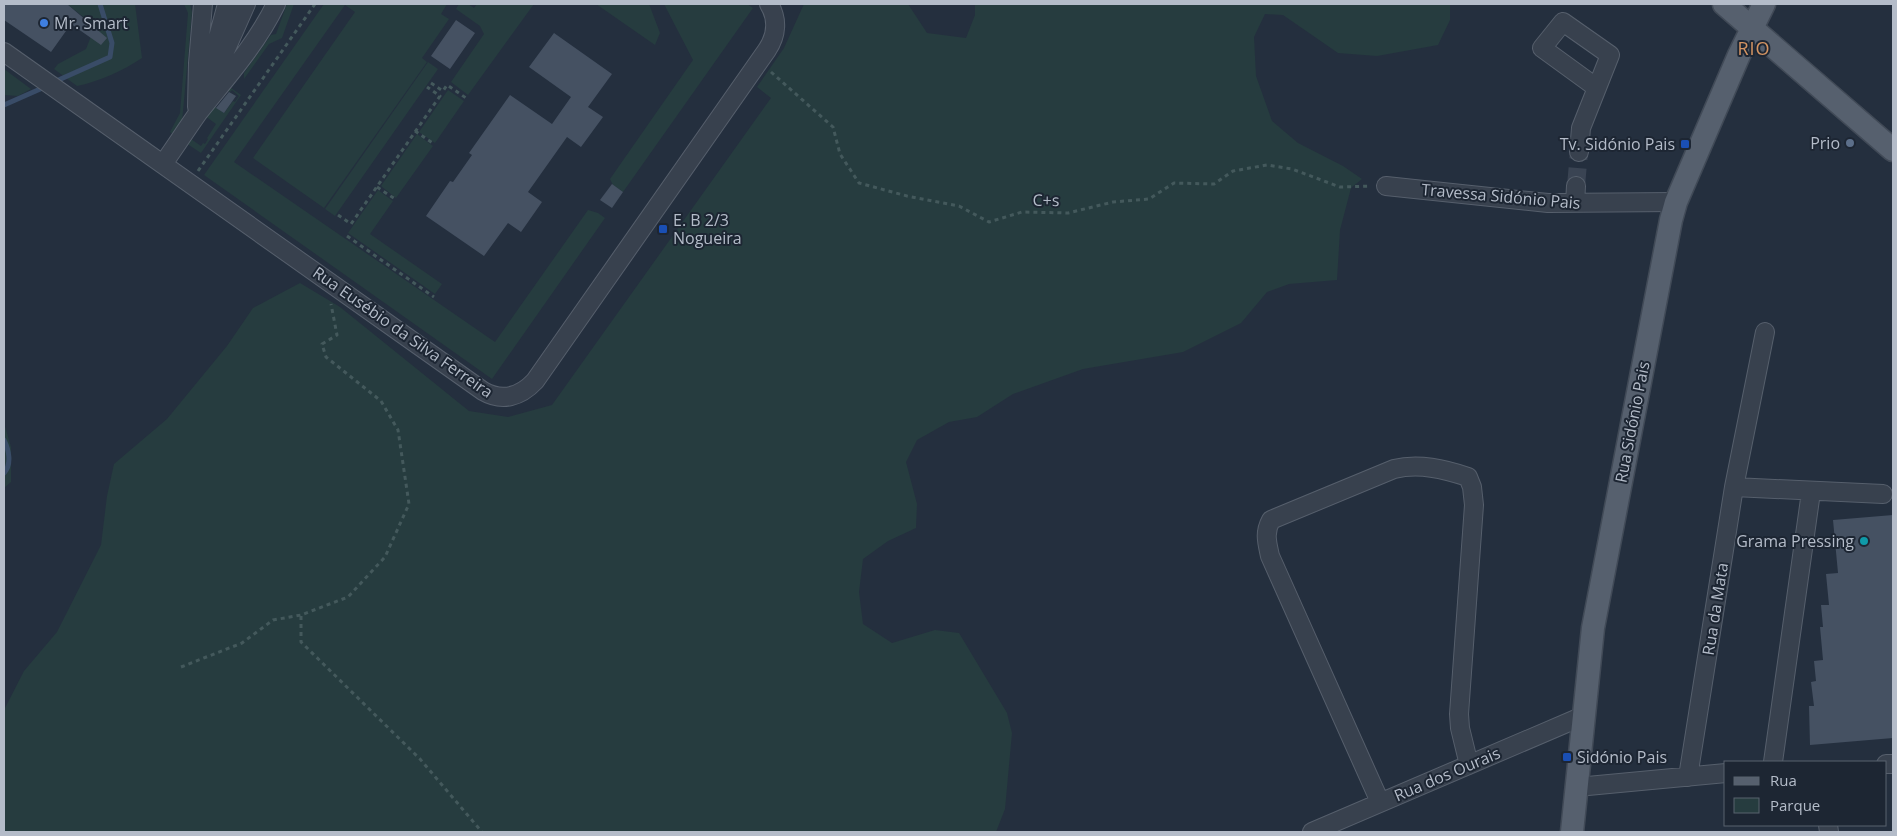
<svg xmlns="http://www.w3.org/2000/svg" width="1897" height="836" viewBox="0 0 1897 836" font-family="'Open Sans',sans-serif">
	<rect width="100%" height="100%" fill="#242f3e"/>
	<path fill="#263c3f" d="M67,4H135L142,58C122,71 101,81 77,86L54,69L58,64L86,49L95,26Z
		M184,4H190L192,12L182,122L175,136L170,132L180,113L188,13Z
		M287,4H294L282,38L269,44L244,79V73L271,35L276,34Z
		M324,4H447L441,14L449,19L422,58L427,62L324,208L253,158L355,12L345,5L234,162L495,342L588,210L598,213L605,218L492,379L204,175Z
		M459,4H468L474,8L477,4H534L468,95L451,82L484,34L480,26L456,9Z
		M596,4H649L660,33L655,45Z
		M664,4H747L753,8L623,192L613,185L610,179L693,60Z
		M804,4H908L927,33L966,38L975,15V4H1450V20L1438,45L1377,56L1338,53L1283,15L1265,14L1254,37L1256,76L1272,121L1298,143L1343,166L1362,179L1351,188L1340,230L1337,280L1289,284L1267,292L1241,323L1183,352L1083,369L1013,394L977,417L949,422L917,440L906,462L917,504L916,528L888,541L863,559L859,592L863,624L892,643L935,630L959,633L1007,713L1012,733L1005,809L996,832H4V710L24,671L57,632L101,545L107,496L114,464L167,419L227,346L253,308L300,283L340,307L469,411L508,417L552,405L771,98L757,87L784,48Z
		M428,62L438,69L335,216L325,209Z
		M4,69L31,89L18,96L4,95Z
		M227,85L241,95L201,153L186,143L192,136L191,139L201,146L203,143L205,144L208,139L207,138L216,124L205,116L213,105L224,113L233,101L235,102L239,96L232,90L230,92L224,88Z
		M448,90L464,101L435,143L419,132Z
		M417,134L433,146L396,198L381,186Z
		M378,190L393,201L370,234L442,284L435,294L348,233Z
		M4,423L11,447V482L4,488Z"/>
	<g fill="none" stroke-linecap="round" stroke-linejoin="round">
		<path stroke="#394c67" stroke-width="5" d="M54,82L110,57L112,43L100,4
			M4,105L47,86
			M4,440C9,450 12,464 4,473"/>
	</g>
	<path fill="#455162" d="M4,4H67L107,38L101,45L71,24L51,52L4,20Z
		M456,20L475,33L450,69L431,56Z
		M554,33L612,74L588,107L603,117L581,147L567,137L528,192L542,202L521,232L508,223L484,256L426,216L450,181L453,182L472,155L469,153L510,95L552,124L571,97L529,67Z
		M229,92L236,96L224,113L216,108Z
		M612,184L623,192L612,208L600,200Z
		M1893,515V738L1810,745L1809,706H1814L1811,682L1816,681L1814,661L1823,660L1820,627H1823L1821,605H1829L1826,574L1838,573L1833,520Z"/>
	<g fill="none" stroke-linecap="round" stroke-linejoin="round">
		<path stroke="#3a4453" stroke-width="18" stroke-dasharray="18 9" stroke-linecap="butt" d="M1576,186L1579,152"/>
		<g stroke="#565f6c" stroke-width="20">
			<path id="minor" d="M4,52L483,391C502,402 520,397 535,381L767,50C777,35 778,19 769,4
				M211,63L227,4
				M206,94L246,4
				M197,107L198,63L203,4
				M1579,152L1581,128L1610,55L1563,22L1542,48L1597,88
				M163,164C175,147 186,130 198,113C226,78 256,45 276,4
				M1386,186L1548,203L1676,202
				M1575,203L1576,186
				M1734,487L1883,494
				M1773,762L1811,492
				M1886,764H1893
				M1688,777L1734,487L1765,332
				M1577,787L1726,773
				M1380,802L1270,556C1267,542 1264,533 1271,520L1394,469C1419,463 1444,469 1468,477L1472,487L1474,505L1459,714L1460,728L1469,765
				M1828,825L1829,832
				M1312,832L1583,716"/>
		</g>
		<g stroke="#414a57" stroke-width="25">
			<path id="major" d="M1724,4L1893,150
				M1572,832L1593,628L1671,220L1676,202L1739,55L1764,4"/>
		</g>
		<path stroke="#44595c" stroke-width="3" stroke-dasharray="4 4" stroke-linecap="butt" d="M771,72L833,127L840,154L859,183L907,196L959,206L989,222L1022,212L1068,213L1113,202L1149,199L1174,183L1214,184L1233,171L1267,165L1292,169L1340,187L1371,186
			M431,83L443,91L447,85L466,98
			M415,131L434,144
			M198,171L315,4
			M377,187L395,199
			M338,215L351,224L440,96L427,87
			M347,236L434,297
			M301,616V642L420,759L482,832
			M181,667L242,643L273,620L301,615L348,597L385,557L409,504L398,430L381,401L326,357L322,344L337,335L331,304"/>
		<use href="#minor" stroke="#38414e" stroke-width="18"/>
		<use href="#major" stroke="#56606e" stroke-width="22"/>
	</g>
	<circle fill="#3f7fe0" stroke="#1d2633" stroke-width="2" cx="44" cy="23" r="5"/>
	<circle fill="#5c6f8a" stroke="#1d2633" stroke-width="2" cx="1850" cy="143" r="5"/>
	<g fill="#1a4fb4" stroke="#1d2633" stroke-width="2">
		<rect x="1680" y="139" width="10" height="10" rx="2.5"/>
		<rect x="658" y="224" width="10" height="10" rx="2.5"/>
		<rect x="1562" y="752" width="10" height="10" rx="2.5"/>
	</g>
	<circle fill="#0f9aa8" stroke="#1d2633" stroke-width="2" cx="1864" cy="541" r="5"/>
	<g text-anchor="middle" stroke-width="4" stroke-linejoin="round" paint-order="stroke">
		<g font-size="16" fill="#b4bcc9" stroke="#1d2633" text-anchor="start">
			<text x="54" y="29">Mr. Smart</text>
			<text x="1840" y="149" text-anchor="end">Prio</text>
			<text x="1675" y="150" text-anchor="end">Tv. Sidónio Pais</text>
			<text x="673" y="226">E. B 2/3<tspan x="673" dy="18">Nogueira</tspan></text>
			<text x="1854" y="547" text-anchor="end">Grama Pressing</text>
			<text x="1577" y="763">Sidónio Pais</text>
		</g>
		<g font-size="16" fill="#b4bcc9" stroke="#1d2633">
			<text transform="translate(1501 196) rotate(5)" y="6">Travessa Sidónio Pais</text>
			<text transform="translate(1046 200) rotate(1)" y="6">C+s</text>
			<text transform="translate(403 332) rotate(35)" y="6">Rua Eusébio da Silva Ferreira</text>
			<text transform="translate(1632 422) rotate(-79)" y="6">Rua Sidónio Pais</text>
			<text transform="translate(1715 609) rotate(-81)" y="6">Rua da Mata</text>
			<text transform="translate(1447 774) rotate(-23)" y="6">Rua dos Ourais</text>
		</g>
		<g font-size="18" letter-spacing="1" fill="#d59563" stroke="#1d2633">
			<text x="1754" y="55">RIO</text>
		</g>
	</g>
	<rect width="1897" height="836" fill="none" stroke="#b4bcc9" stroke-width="10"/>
	<rect x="1724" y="761" width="162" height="65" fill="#1d2633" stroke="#59626f"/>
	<rect x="1734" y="777" width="25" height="8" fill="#56606e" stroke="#59626f"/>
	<text x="1770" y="786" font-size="15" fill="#b4bcc9">Rua</text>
	<rect x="1734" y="798" width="25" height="15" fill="#263c3f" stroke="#59626f"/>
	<text x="1770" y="811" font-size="15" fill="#b4bcc9">Parque</text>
</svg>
